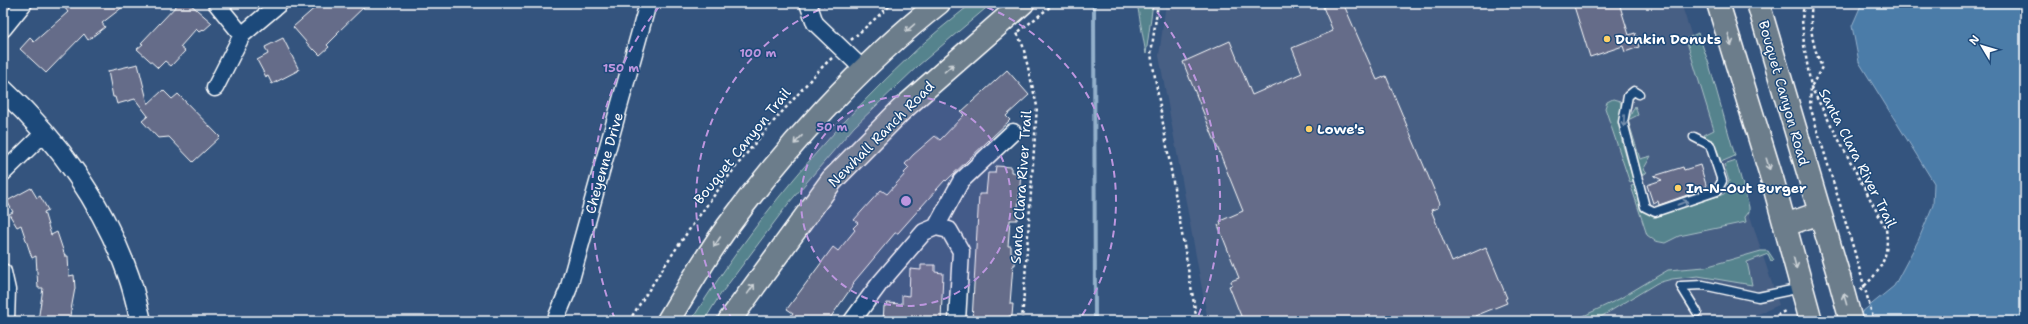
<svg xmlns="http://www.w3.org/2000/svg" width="2028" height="324" viewBox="0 0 2028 324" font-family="'Shantell Sans',sans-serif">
	<rect width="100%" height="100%" fill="#34547e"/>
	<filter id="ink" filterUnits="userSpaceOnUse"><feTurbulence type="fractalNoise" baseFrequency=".025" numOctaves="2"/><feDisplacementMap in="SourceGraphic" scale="8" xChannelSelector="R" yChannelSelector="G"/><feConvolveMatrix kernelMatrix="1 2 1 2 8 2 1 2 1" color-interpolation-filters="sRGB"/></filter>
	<g filter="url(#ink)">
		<path fill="#475e84" d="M1166,3H1681L1779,305L1742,321H1208L1159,56Z"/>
		<path fill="#54838d" stroke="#aac1c6" d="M972,3H992L919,65L854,127L788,204L720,295L704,321H691C752,223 826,135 910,56C929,37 951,20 972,3Z
			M1137,3H1153L1146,54Z
			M1698,33L1709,64L1735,156L1721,162C1717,146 1715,146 1704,135L1714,130L1686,39Z
			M1613,99L1620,101C1624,111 1618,122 1620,132C1623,149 1629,165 1634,181L1630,183L1605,108L1607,102Z
			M1635,106L1638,115L1628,120L1640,159L1651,156L1643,170L1647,172L1640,176L1627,122Z
			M1736,161L1749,207V212L1745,217L1746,222L1679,236L1665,243L1655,241L1647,235L1631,186L1635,185C1639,197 1640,213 1654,216L1724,194L1729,181L1724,165Z
			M1761,251H1768L1774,260L1771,261L1768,254L1747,262L1752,285L1698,276L1672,279L1657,283L1594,321H1573L1619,299L1668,270L1705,267Z"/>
		<path fill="#4b7ba8" stroke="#93b0cb" d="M1862,3H2025V321H1851L1894,286L1918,241L1933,205L1934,183L1859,62L1852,26Z"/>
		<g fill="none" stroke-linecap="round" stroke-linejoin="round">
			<path stroke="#93b0cb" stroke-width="4" d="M1094,3L1095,321"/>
		</g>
		<path fill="#656c89" stroke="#fff" d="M61,3H128L102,23L105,27L88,40L84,34L46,73L20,49L30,38L34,42L68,12Z
			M179,3H189L212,23L203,31L202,30L199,32L196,29L180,47L185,51L171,66L165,61L158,68L137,49L143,44L141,43Z
			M326,3H368L337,33L338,34L327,45L329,47L320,55L314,49L313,50L293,27L318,5L320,8Z
			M1332,3H1343L1377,80L1386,76L1440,204L1438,205V208L1431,210L1452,262L1486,247L1507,298L1505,299L1507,303L1475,316L1477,321H1243L1229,286L1232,285L1231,281L1239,278L1218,225L1221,224L1220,221L1243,211L1183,62L1230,41L1252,95L1302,73L1292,48L1333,31L1323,7Z
			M1573,3H1619L1629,35L1635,33L1639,47L1625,52L1623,46L1590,57Z
			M283,38L299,70L272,84L268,76L266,77L257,60L268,54L265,47Z
			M138,64L148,104L163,90L172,99L178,94L220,137L193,162L169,137L158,138L142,121L148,116L135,99L117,104L115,97H113L108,71Z
			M1007,70L1029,95L1006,116L1010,120L946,181L945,180L898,233H895L853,283L854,284L828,321H787L793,313L787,309L833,247L838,251L855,230L853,228L858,223L854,220L862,211L881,190L887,194L905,174L904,173L909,168L905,164L913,155L935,136L940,140L964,115L961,112Z
			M1700,165L1707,188L1659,205L1658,201L1653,203L1647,185L1662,180L1654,176L1683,167L1684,170Z
			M996,166L1011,167V172L1021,173L1017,220H1010L1008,246H1011V253L1016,254L1015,265H1013L1010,304H1013L1012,316H1009L1008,321H972L979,194H986L988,173H995Z
			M31,188L37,198L40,196L48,210L44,212L51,235L57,232L65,256H68L69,276L74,275L75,288L69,321H38L43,288H38L36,256L32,258L21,225L17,227L9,214L13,212L7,201Z
			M921,265H935V272L943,273L941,321H883L884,306H886L887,303L902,304V295L909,296L910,269L921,270Z"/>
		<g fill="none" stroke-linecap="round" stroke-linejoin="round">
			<g stroke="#fff" stroke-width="11">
				<path id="service" d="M1639,94L1634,91L1628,96L1623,122L1645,207L1655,212L1717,191L1722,181L1710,145L1694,137
					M1697,312L1681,286L1703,285L1758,297L1801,288"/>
			</g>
			<g stroke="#fff" stroke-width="19">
				<path id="minor" d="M216,3L242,35
					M808,3L815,23L863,69
					M3,29L24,3
					M215,88L242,35L280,3
					M3,173L45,132
					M936,227L961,181L1013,132
					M936,227L949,230L961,251L957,321
					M3,272L7,290L6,321
					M555,321L568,290L648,3
					M852,321L880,283L924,232L936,227"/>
			</g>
			<g stroke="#fff" stroke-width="23">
				<path id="tertiary" d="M3,90C59,141 104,205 129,277C134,291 137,306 141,321"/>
			</g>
			<g stroke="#fff" stroke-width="25">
				<path id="primary" d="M1718,3L1773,182L1811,321
					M1758,3L1839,277
					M1785,225L1820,213
					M668,321C687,289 706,256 728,226C786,147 861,64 939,3
					M729,321L832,180L901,110L1023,3"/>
			</g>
			<path stroke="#fff" stroke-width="2.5" stroke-dasharray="3 3" stroke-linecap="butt" d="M1158,3L1151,54L1197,321
				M1804,3L1802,19L1804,45L1811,87L1886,229C1890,258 1880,272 1860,290
				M1812,3C1809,26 1812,45 1822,67L1811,87L1810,106L1854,250
				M851,40L893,3
				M629,321C678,243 730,168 792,101C805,86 817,71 832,58
				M1022,321L1037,106L1023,46L1017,33L1055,3
				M1766,321L1787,310"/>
			<use href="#service" stroke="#1f4a7a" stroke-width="8"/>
			<use href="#minor" stroke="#1f4a7a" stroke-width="16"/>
			<use href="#tertiary" stroke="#1f4a7a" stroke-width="20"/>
			<use href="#primary" stroke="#6c7d8b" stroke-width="22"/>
			<g stroke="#fff" stroke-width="25" stroke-linecap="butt">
				<path id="primary-bridge" d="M1839,277L1851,321"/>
			</g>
			<path stroke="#fff" stroke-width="2.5" stroke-dasharray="3 3" stroke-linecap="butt" d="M1854,250L1874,321"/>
			<use href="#primary-bridge" stroke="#6c7d8b" stroke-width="22"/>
		</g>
		<defs><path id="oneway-shaft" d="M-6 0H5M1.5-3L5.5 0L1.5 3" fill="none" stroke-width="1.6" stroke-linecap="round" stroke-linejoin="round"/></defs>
		<g stroke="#ccd2d6">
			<use href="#oneway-shaft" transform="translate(910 28) rotate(139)"/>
			<use href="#oneway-shaft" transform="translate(1730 40) rotate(73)"/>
			<use href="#oneway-shaft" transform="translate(949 68) rotate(-41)"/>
			<use href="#oneway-shaft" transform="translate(798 140) rotate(133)"/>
			<use href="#oneway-shaft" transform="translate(1768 164) rotate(73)"/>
			<use href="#oneway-shaft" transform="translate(717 242) rotate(123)"/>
			<use href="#oneway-shaft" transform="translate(1795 263) rotate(75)"/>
			<use href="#oneway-shaft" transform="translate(751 289) rotate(-55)"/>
			<use href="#oneway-shaft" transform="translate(1845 299) rotate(-106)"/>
		</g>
		<g stroke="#7992af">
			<use href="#oneway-shaft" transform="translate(1624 121) rotate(91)"/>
			<use href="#oneway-shaft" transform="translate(1683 203) rotate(-19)"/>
		</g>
	</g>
	<circle cx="906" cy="201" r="105" fill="#bd96df" fill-opacity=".12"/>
	<g fill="none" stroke="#bd96df" stroke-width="2" stroke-dasharray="7 5">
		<circle cx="906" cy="201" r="105"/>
		<path d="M733 320A210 210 0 0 1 836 3M976 3A210 210 0 0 1 1079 320"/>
		<path d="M615 319A314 314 0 0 1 662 3M1150 3A314 314 0 0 1 1197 319"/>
	</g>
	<g fill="#ffd166" stroke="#1f4a7a" stroke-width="1.5">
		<circle cx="1607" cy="39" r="4"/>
		<circle cx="1309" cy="129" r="4"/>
		<circle cx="1678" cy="188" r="4"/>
	</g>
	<g text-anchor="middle" stroke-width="3" stroke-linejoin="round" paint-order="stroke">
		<g font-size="14" font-weight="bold" fill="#fff" stroke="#1f4a7a" text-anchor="start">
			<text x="1615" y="44">Dunkin Donuts</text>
			<text x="1317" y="134">Lowe's</text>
			<text x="1686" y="193">In-N-Out Burger</text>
		</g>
		<g font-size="14" fill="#fff" stroke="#1f4a7a">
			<text transform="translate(1784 93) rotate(74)" y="5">Bouquet Canyon Road</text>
			<text transform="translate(881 134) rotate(-45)" y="5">Newhall Ranch Road</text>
			<text transform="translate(742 146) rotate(-51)" y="5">Bouquet Canyon Trail</text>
			<text transform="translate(1858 158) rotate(63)" y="5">Santa Clara River Trail</text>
			<text transform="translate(604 163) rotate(-74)" y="5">Cheyenne Drive</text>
			<text transform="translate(1021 187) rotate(-86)" y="5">Santa Clara River Trail</text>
		</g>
	</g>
	<circle cx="906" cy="201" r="6" fill="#bd96df" stroke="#1f4a7a" stroke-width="2"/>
	<g font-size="12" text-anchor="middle" font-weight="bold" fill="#bd96df" stroke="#1f4a7a" stroke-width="3" stroke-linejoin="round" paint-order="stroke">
		<text x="758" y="57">100 m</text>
		<text x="621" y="72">150 m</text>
		<text x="832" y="131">50 m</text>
	</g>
	<rect width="2028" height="324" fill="none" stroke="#1f4a7a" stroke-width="16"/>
	<rect x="8" y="8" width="2012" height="308" fill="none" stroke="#fff" stroke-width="1.5" filter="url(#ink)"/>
	<g transform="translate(1982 46) rotate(308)" stroke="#1f4a7a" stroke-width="3" paint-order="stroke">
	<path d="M0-3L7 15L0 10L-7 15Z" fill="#ffffff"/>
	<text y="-6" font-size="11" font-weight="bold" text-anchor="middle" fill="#ffffff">N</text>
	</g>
</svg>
